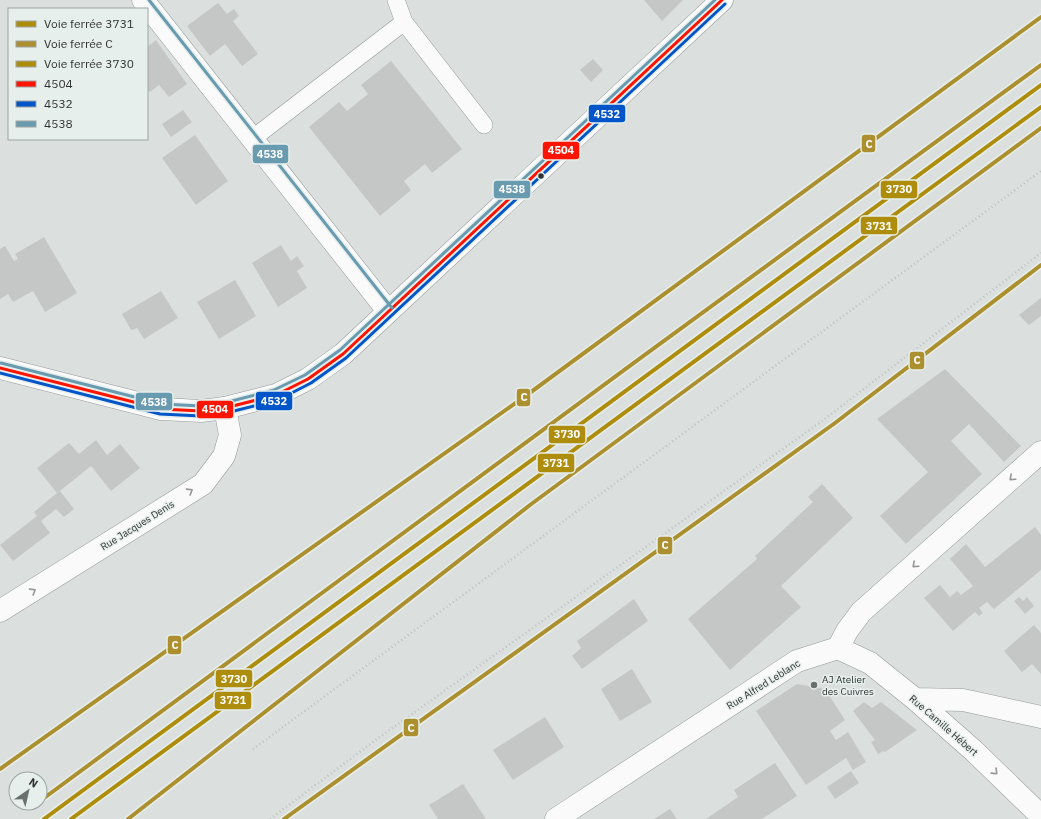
<svg xmlns="http://www.w3.org/2000/svg" width="1041" height="819" viewBox="0 0 1041 819" font-family="'IBM Plex Sans',sans-serif">
	<rect width="100%" height="100%" fill="#dbe0df"/>
	<path fill="#c4c7c6" d="M644,0H683L662,21Z
		M218,3L227,14L234,9L239,16L233,21L258,54L242,66L225,44L210,56L187,26Z
		M156,40L187,84L169,97L159,85L150,92L147,89V47Z
		M593,59L603,70L591,82L580,70Z
		M391,61L462,149L432,173L425,164L404,181L411,190L380,216L309,127L339,102L347,111L368,94L361,85Z
		M183,110L192,122L171,137L162,124Z
		M195,135L228,181L196,205L162,158Z
		M44,237L77,293L45,312L33,291L13,302L8,294L0,299V249L5,246L14,261L18,259L15,254Z
		M281,245L291,261L297,256L304,266L297,271L307,288L278,307L252,263Z
		M235,280L256,316L219,339L197,302Z
		M161,291L178,318L144,339L137,328L131,330L122,314Z
		M1041,298V316L1029,325L1019,315Z
		M945,369L1021,446L1004,462L969,424L951,441L982,474L906,544L880,516L928,472L877,419Z
		M96,440L107,455L120,444L140,468L111,491L91,466L60,491L74,509L64,517L56,509L41,521L50,533L13,561L0,545L37,516L34,512L57,493L37,468L69,443L79,454Z
		M822,484L853,518L781,586L801,607L730,670L688,619L757,559L755,556L813,502L808,497Z
		M1035,527L1041,535V570L994,609L987,602L979,608L983,613L979,616L975,612L953,631L924,598L940,585L950,597L957,591L961,595L973,586L950,559L966,544L985,567Z
		M1019,597L1023,601L1027,597L1034,606L1025,614L1014,601Z
		M634,599L648,621L582,669L572,656L581,648L577,641Z
		M1034,625L1041,633V674L1032,664L1022,672L1004,651Z
		M632,669L652,702L620,721L601,689Z
		M797,684L825,689L845,720L830,731L836,740L848,732L866,762L853,770L846,758L806,785L756,711Z
		M864,702L872,708L881,702L917,730L885,752L883,751L878,754L871,742L875,740L853,711Z
		M545,717L564,747L513,780L493,750Z
		M775,763L797,796L762,819H706L738,797L734,790Z
		M851,771L859,783L835,799L827,787Z
		M463,784L486,819H438L429,805Z
		M670,809L677,819H654Z"/>
	<g fill="none" stroke-linecap="round" stroke-linejoin="round">
		<g stroke="#959898" stroke-width="18">
			<path id="lane" d="M396,0L404,22
				M252,139L404,22L484,125"/>
		</g>
		<g stroke="#959898" stroke-width="23">
			<path id="street" d="M143,0L388,311
				M0,611L203,484L224,456L230,435L225,408
				M838,648L870,663L915,699L974,751L1041,816
				M915,699L963,700L1041,717
				M556,819L797,661L838,648L847,631L861,612L1041,452"/>
		</g>
		<g stroke="#959898" stroke-width="23">
			<path id="secondary" d="M0,368L161,409L201,411L225,408L276,395L308,379L343,354L722,0"/>
		</g>
		<path stroke="#bfc0c0" stroke-width="2.5" stroke-dasharray="1 3" stroke-linecap="butt" d="M253,749L1041,171
			M270,819L373,742L822,421L1041,253"/>
		<use href="#lane" stroke="#fafafa" stroke-width="17"/>
		<use href="#street" stroke="#fafafa" stroke-width="22"/>
		<use href="#secondary" stroke="#fafafa" stroke-width="22"/>
		<g stroke="#e7efed" stroke-width="6">
			<path id="bus-1" d="M0,368L161,409L201,411L225,408L276,395L308,379L343,354L722,0"/>
		</g>
		<g stroke="#e7efed" stroke-width="6">
			<path id="bus-2" d="M0,373L160,414L201,416L226,413L278,400L311,383L346,358L725,4"/>
		</g>
		<g stroke="#e7efed" stroke-width="6">
			<path id="bus-3" d="M149,0L392,308
				M1,363L162,404L201,406L224,403L274,390L305,375L340,350L715,0"/>
		</g>
		<use href="#bus-1" stroke="#ff1400" stroke-width="3"/>
		<use href="#bus-2" stroke="#0055c8" stroke-width="3"/>
		<use href="#bus-3" stroke="#699bb0" stroke-width="3"/>
		<g stroke="#e7efed" stroke-width="7">
			<path id="rail-1" d="M71,819L1041,107"/>
		</g>
		<g stroke="#e7efed" stroke-width="7">
			<path id="rail-2" d="M0,769L531,392L1041,17
				M40,801C372,553 707,310 1041,65
				M128,819L530,505L1041,128
				M284,819L835,423L1041,265"/>
		</g>
		<g stroke="#e7efed" stroke-width="7">
			<path id="rail-3" d="M44,819L1041,85"/>
		</g>
		<use href="#rail-1" stroke="#ae8d0c" stroke-width="4"/>
		<use href="#rail-2" stroke="#ac8f2e" stroke-width="4"/>
		<use href="#rail-3" stroke="#ae8d0c" stroke-width="4"/>
	</g>
	<defs><path id="oneway-chevron" d="M-2-3.5L2.5 0L-2 3.5" fill="none" stroke-width="1.6" stroke-linecap="round" stroke-linejoin="round"/></defs>
	<g stroke="#949696">
		<use href="#oneway-chevron" transform="translate(1012 478) rotate(138)"/>
		<use href="#oneway-chevron" transform="translate(190 491) rotate(-32)"/>
		<use href="#oneway-chevron" transform="translate(915 565) rotate(138)"/>
		<use href="#oneway-chevron" transform="translate(33 591) rotate(-32)"/>
		<use href="#oneway-chevron" transform="translate(995 772) rotate(44)"/>
	</g>
	<circle fill="#2f3231" stroke="#e7efed" stroke-width="1.5" cx="541" cy="176" r="3.5"/>
	<circle fill="#6b6f6e" stroke="#e7efed" stroke-width="1.5" cx="814" cy="685" r="4"/>
	<g text-anchor="middle" stroke-width="3" stroke-linejoin="round" paint-order="stroke">
		<g font-size="10" fill="#2f3231" stroke="#e7efed">
			<text transform="translate(137 525) rotate(-32)" y="4">Rue Jacques Denis</text>
			<text transform="translate(763 684) rotate(-32)" y="4">Rue Alfred Leblanc</text>
			<text transform="translate(944 725) rotate(41)" y="4">Rue Camille Hébert</text>
		</g>
		<g font-size="10" fill="#2f3231" stroke="#e7efed" text-anchor="start">
			<text x="822" y="683">AJ Atelier<tspan x="822" dy="12">des Cuivres</tspan></text>
		</g>
	</g>
	<g stroke="#e7efed" stroke-width="1.5">
		<rect x="588" y="104" width="38" height="19" rx="4" fill="#0055c8"/>
		<rect x="861" y="134" width="15" height="19" rx="4" fill="#ac8f2e"/>
		<rect x="542" y="141" width="38" height="19" rx="4" fill="#ff1400"/>
		<rect x="252" y="144" width="37" height="20" rx="4" fill="#699bb0"/>
		<rect x="493" y="180" width="38" height="19" rx="4" fill="#699bb0"/>
		<rect x="880" y="180" width="38" height="19" rx="4" fill="#ae8d0c"/>
		<rect x="860" y="216" width="38" height="19" rx="4" fill="#ae8d0c"/>
		<rect x="909" y="351" width="16" height="19" rx="4" fill="#ac8f2e"/>
		<rect x="516" y="388" width="15" height="19" rx="4" fill="#ac8f2e"/>
		<rect x="255" y="391" width="38" height="20" rx="4" fill="#0055c8"/>
		<rect x="135" y="392" width="38" height="19" rx="4" fill="#699bb0"/>
		<rect x="196" y="400" width="38" height="19" rx="4" fill="#ff1400"/>
		<rect x="548" y="425" width="38" height="19" rx="4" fill="#ae8d0c"/>
		<rect x="537" y="453" width="38" height="20" rx="4" fill="#ae8d0c"/>
		<rect x="657" y="536" width="16" height="19" rx="4" fill="#ac8f2e"/>
		<rect x="167" y="635" width="15" height="20" rx="4" fill="#ac8f2e"/>
		<rect x="215" y="669" width="38" height="19" rx="4" fill="#ae8d0c"/>
		<rect x="214" y="691" width="38" height="19" rx="4" fill="#ae8d0c"/>
		<rect x="403" y="718" width="16" height="19" rx="4" fill="#ac8f2e"/>
	</g>
	<g font-size="11" text-anchor="middle" font-weight="bold" fill="#fff">
		<text x="607" y="118">4532</text>
		<text x="869" y="148">C</text>
		<text x="561" y="154">4504</text>
		<text x="270" y="158">4538</text>
		<text x="512" y="193">4538</text>
		<text x="899" y="193">3730</text>
		<text x="879" y="230">3731</text>
		<text x="917" y="364">C</text>
		<text x="524" y="401">C</text>
		<text x="274" y="405">4532</text>
		<text x="154" y="406">4538</text>
		<text x="215" y="413">4504</text>
		<text x="567" y="438">3730</text>
		<text x="556" y="467">3731</text>
		<text x="665" y="549">C</text>
		<text x="175" y="649">C</text>
		<text x="234" y="683">3730</text>
		<text x="233" y="704">3731</text>
		<text x="411" y="732">C</text>
	</g>
	<rect x="8" y="8" width="140" height="132" fill="#e7efed" stroke="#9da3a2"/>
	<rect x="16" y="21" width="20" height="6" fill="#ae8d0c" stroke="#9da3a2"/>
	<text x="44" y="28" font-size="12" fill="#2f3231">Voie ferrée 3731</text>
	<rect x="16" y="41" width="20" height="6" fill="#ac8f2e" stroke="#9da3a2"/>
	<text x="44" y="48" font-size="12" fill="#2f3231">Voie ferrée C</text>
	<rect x="16" y="61" width="20" height="6" fill="#ae8d0c" stroke="#9da3a2"/>
	<text x="44" y="68" font-size="12" fill="#2f3231">Voie ferrée 3730</text>
	<rect x="16" y="81" width="20" height="6" fill="#ff1400" stroke="#9da3a2"/>
	<text x="44" y="88" font-size="12" fill="#2f3231">4504</text>
	<rect x="16" y="101" width="20" height="6" fill="#0055c8" stroke="#9da3a2"/>
	<text x="44" y="108" font-size="12" fill="#2f3231">4532</text>
	<rect x="16" y="121" width="20" height="6" fill="#699bb0" stroke="#9da3a2"/>
	<text x="44" y="128" font-size="12" fill="#2f3231">4538</text>
	<g transform="translate(28 791) rotate(34)"><circle r="19" fill="#e7efed" stroke="#9da3a2"/>
	<path d="M0-3L7 15L0 10L-7 15Z" fill="#6b6f6e"/>
	<text y="-6" font-size="11" font-weight="bold" text-anchor="middle" fill="#2f3231">N</text>
	</g>
</svg>
